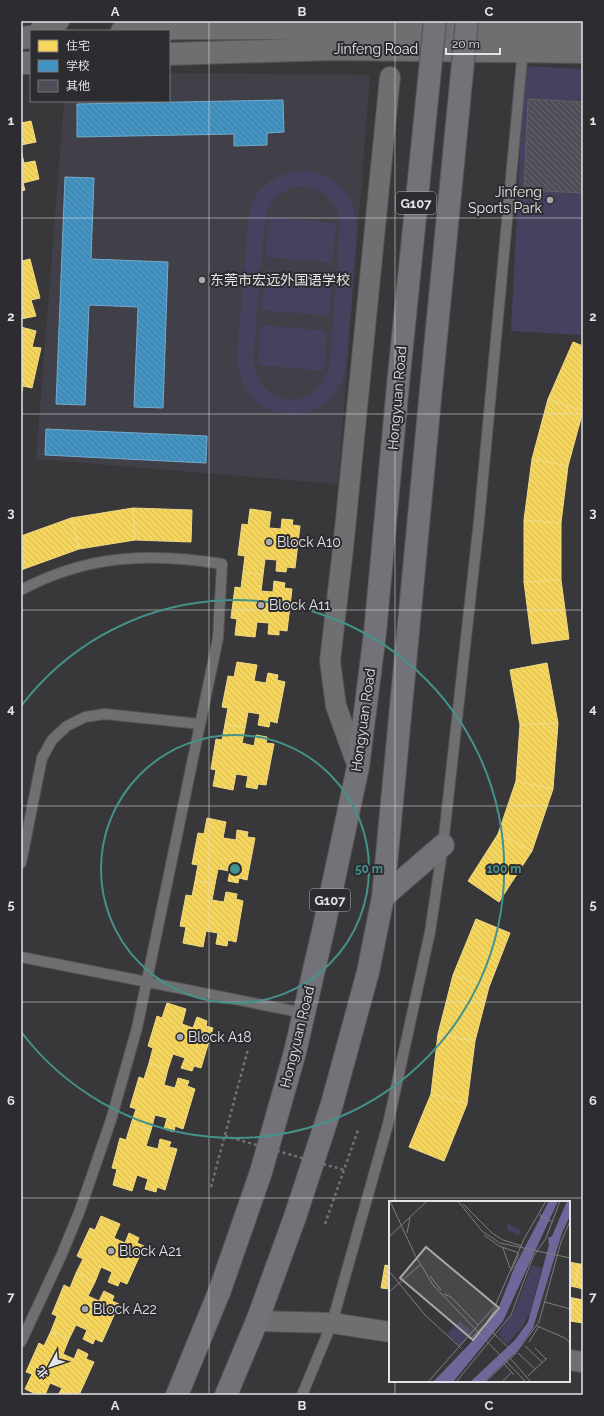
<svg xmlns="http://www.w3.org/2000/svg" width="604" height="1416" viewBox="0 0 604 1416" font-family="Raleway,'Noto Sans SC',sans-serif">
	<defs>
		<pattern id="homes-back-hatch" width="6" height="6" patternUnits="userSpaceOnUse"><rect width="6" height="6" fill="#f6d55c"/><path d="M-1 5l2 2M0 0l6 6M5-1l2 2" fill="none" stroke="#d2b857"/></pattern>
		<pattern id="schools-back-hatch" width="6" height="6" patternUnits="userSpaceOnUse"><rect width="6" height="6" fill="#4393c3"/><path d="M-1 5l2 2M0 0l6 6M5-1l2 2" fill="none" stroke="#437b9d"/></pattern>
		<pattern id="building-back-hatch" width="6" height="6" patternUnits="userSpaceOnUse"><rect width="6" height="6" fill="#4f4d58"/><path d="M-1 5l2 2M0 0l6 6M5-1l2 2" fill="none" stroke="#686670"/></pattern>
	</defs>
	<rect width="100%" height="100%" fill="#383739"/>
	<path fill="#414048" d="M169,73L370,75L338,484L36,459L64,101H169Z"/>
	<path fill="#46415e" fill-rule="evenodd" d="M524,66L583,69V335L511,331Z
		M307,170C339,177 355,195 357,229L346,366C332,437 240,429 237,357L248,219C254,186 274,172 307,170ZM305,186C324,190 335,200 340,218L330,364C320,415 256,409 253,358L266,212C275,195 286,187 305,186Z
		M269,217L336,223L332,263L266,257Z
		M265,270L332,276L329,316L262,310Z
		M261,325L327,331L324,371L258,365Z"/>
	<path fill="url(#homes-back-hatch)" stroke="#f1da85" d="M31,121L36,142L21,145V123Z
		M21,150L24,163L35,161L39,179L23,183L25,190L21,191Z
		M21,257L22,261L30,259L40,298L31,300L36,316L21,319Z
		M21,327L36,331L32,347L41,348L32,388L23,386L21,398Z
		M573,342L583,346V411L548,399Z
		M548,399L583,411L568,466L532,459Z
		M532,459L568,466L561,523L524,520Z
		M133,508L135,540L79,549L71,518Z
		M133,508L192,510L191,542L135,540Z
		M250,509L271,512L269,528L281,529L282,519L293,520L292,525L300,526L295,568L287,567L286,572L276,571L277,560L265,559L263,575L243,572L245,556L238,555L242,524L248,525Z
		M71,518L79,549L21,570V536Z
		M524,520L561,523V580L524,582Z
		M243,572L263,575L261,591L273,592L274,581L285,583L284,588L292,589L287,631L279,630V635L268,634L269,623L257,622L255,637L235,635L237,619L231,618L235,587L241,588Z
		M561,580L569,639L532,644L524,582Z
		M237,662L257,665L254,681L266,683L268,673L278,675L277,680L285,682L277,723L270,721L269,727L258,725L260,714L248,712L245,728L225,724L228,708L222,707L228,676L234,677Z
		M547,663L558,723L520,725L510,670Z
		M558,723L553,789L516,781L520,725Z
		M225,724L245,728L242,743L254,746L256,735L267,737L266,743L274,744L266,785L258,784L257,789L246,787L248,776L236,774L233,790L213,786L216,770L211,769L216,739L222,740Z
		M516,781L553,789L532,851L498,834Z
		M207,818L226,822L223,838L236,840L237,830L248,832L247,837L255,838L247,880L239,878L238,883L228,881L230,871L218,869L215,884L195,881L198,865L192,864L198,833L204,834Z
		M498,834L532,851L499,902L468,881Z
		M195,881L215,884L212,900L224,902L226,892L237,894L236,899L243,901L236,942L228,940L227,946L216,944L218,933L206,931L203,947L183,943L186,927L180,926L186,895L192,896Z
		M476,919L510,933L489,987L453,975Z
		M453,975L489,987L475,1041L438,1034Z
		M167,1003L186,1009L182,1024L193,1028L197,1017L207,1021L206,1026L213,1028L201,1068L194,1066L192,1071L181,1068L185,1058L173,1054L168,1069L149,1063L153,1048L148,1046L157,1016L162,1018Z
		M438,1034L475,1041L467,1104L431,1094Z
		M149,1063L168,1069L164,1085L175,1088L178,1078L189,1081L187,1086L195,1089L183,1129L175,1126L174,1132L164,1129L167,1118L155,1115L151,1130L131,1124L136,1109L130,1107L139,1077L144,1079Z
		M431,1094L467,1104L444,1161L409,1147Z
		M131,1124L151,1130L146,1146L158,1149L160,1139L171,1142L169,1147L177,1149L165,1190L157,1187L156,1192L145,1189L148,1179L137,1175L132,1191L113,1185L117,1169L112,1168L120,1138L126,1140Z
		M101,1216L120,1224L114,1238L125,1243L129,1233L139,1238L137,1243L144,1246L127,1284L120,1281L118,1286L108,1282L112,1272L101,1267L95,1282L76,1273L83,1259L77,1256L90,1228L95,1230Z
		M569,1262L579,1264L575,1287L569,1286Z
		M579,1264H583V1289L575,1287Z
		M385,1265L390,1266V1289L381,1288Z
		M76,1273L95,1282L88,1296L99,1301L104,1291L114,1296L112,1301L119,1304L102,1342L95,1339L93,1344L83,1339L87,1330L76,1325L69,1339L51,1331L57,1316L52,1314L64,1285L70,1288Z
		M569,1297L573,1298L570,1321H569Z
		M573,1298L583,1300V1323L570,1321Z
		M51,1331L69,1339L63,1354L74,1359L78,1349L88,1354L86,1359L94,1362L79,1395H58L62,1388L50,1383L45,1395H38L25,1389L32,1374L26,1372L39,1343L44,1346Z"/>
	<path fill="url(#schools-back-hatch)" stroke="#73abce" d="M283,100L284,132L267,133V145L234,146V134L77,137V104Z
		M65,177L94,178L91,259L168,262L163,408L134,407L138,307L89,305L85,405L56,404Z
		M46,429L207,436L206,463L45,455Z"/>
	<path fill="url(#building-back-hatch)" stroke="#5f5f61" d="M528,99L583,102V193L524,190Z"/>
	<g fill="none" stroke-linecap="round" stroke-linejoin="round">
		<g stroke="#535354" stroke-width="12">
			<path id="service" d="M21,590C87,555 149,552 222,564L218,638L137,1028L111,1120L80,1210L62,1254L21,1342
				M21,863L42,758L52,740L67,726L85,717L105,714L200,724
				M21,957L304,1013
				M302,1395L332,1323L388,1124L430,932L443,845L479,521L523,49"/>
		</g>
		<g stroke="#535354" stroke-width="22">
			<path id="minor" d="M578,21L583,23
				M39,31L59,21
				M358,767L336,706L330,661L343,549L390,77
				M257,1321L332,1323L390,1332
				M569,1360L583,1362"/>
		</g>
		<g stroke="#535354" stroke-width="24">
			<path id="tertiary" d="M122,31L181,28L493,29L583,34
				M21,38L31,37
				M169,54L332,49L583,52
				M21,63H31"/>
		</g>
		<g stroke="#535354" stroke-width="24">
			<path id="trunk" d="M383,897L443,845
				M177,1395L220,1290L261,1172L295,1052L323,931L358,767L375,633L398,385
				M226,1395L257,1321L295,1217L332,1104L368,972L383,897L431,389"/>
		</g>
		<path stroke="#727273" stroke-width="2.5" stroke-dasharray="3 3" stroke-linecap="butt" d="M211,1187L248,1049
			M325,1224L358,1130"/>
		<use href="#service" stroke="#6f6f71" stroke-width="10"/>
		<use href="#minor" stroke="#6f6f71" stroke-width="20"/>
		<use href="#tertiary" stroke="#6f6f71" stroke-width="22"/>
		<use href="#trunk" stroke="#737278" stroke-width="22"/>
		<g stroke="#535354" stroke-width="24" stroke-linecap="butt">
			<path id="trunk-bridge" d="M398,385L435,21
				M431,389L467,21"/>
		</g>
		<path stroke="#727273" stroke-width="2.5" stroke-dasharray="3 3" stroke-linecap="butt" d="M225,1136L344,1170"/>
		<use href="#trunk-bridge" stroke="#737278" stroke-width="22"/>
	</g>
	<path fill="none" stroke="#e4e4e6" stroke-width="1" stroke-opacity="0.55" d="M209,21V1395M395,21V1202M21,218H583M21,414H583M21,610H583M21,806H583M21,1002H583M21,1198H583M395,1381V1395"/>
	<g fill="none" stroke="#44928c" stroke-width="2">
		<circle cx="235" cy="869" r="134"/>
		<path d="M22 705A269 269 0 1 1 22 1033"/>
	</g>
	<g fill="#a8a7a9" stroke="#2d2c30" stroke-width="1.5">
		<circle cx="550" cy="200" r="4"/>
		<circle cx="202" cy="280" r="4"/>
		<circle cx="269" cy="542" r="4"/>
		<circle cx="261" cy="605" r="4"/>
		<circle cx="180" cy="1037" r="4"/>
		<circle cx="111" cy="1251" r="4"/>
		<circle cx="85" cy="1309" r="4"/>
	</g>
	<g text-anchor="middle" stroke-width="4" stroke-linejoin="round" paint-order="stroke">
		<g fill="#2d2c30" stroke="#adadaf" stroke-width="1">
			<rect x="396" y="192" width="40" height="22" rx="3"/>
			<rect x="310" y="889" width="40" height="22" rx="3"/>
		</g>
		<g font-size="13" font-weight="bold" fill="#e4e4e6">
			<text x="416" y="208">G107</text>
			<text x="330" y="905">G107</text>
		</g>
		<g font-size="14" fill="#e4e4e6" stroke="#2d2c30">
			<text x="376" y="54">Jinfeng Road</text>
			<text transform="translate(397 398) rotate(-85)" y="5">Hongyuan Road</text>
			<text transform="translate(363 720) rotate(-82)" y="5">Hongyuan Road</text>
			<text transform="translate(297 1037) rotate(-76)" y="5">Hongyuan Road</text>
		</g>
		<g font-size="14" fill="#e4e4e6" stroke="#2d2c30" text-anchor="start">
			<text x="542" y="197" text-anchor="end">Jinfeng<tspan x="542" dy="16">Sports Park</tspan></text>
			<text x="210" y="285">东莞市宏远外国语学校</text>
			<text x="277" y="547">Block A10</text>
			<text x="269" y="610">Block A11</text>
			<text x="188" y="1042">Block A18</text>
			<text x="119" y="1256">Block A21</text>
			<text x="93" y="1314">Block A22</text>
		</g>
	</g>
	<g transform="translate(389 1201)">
		<rect width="181" height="181" fill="#383739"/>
		<path d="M119,23L131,28V33L128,34L118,29ZM143,64L153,67L140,115L125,110ZM71,120L84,132L71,145L58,133Z" fill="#46415e"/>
		<path d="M125,110L139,115L134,125L118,143L109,133Z" fill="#46415e"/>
		<path d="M160,0H169L114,120L64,181H44L93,130L109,108L126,65ZM178,0H181V15L173,32L144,127L128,150L95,181H81L126,139L139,121L160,44L159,37L163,35Z" fill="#706699"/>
		<path fill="none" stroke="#7d7c7e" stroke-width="1" d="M1,0L26,54L44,84L137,181M69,0L93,30L111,42L181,57M74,3L103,32L114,39L133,45M152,13L151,15L164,21M18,32L21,17M95,34L110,45L130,52M0,36L38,0M114,47L121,67M0,70L36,114L72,147M122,70L130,53M41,75L52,89M0,91L31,64M55,93L62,96L89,124M156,101L181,108M96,124L126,153M148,125L176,137L181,142M82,137L96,124L107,107M140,141L150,125M136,145L153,161M146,147L157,158M129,152L146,168M126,153L150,121L172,41L181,20M121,157L142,181M115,163L125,174M139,175L158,157M39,181L106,105L135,38L157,0M67,181L122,114L144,56L157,37L171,0M96,181L126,153M113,181L122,172"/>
		<path fill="#a8a7a9" fill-opacity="0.15" stroke="#a8a7a9" stroke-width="2" d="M37,46L110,107L84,139L11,77Z"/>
		<rect width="181" height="181" fill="none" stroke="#e4e4e6" stroke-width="2"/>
	</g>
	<circle cx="235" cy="869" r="6" fill="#44928c" stroke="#2d2c30" stroke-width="2"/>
	<g font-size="12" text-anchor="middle" font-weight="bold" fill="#44928c" stroke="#2d2c30" stroke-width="4" stroke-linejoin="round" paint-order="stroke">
		<text x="369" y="873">50 m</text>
		<text x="504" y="873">100 m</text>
	</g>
	<rect width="604" height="1416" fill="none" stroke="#2d2c30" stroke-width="44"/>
	<rect x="30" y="30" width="140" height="72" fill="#2d2c30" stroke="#767679"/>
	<rect x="38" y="40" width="20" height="12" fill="#f6d55c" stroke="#767679"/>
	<text x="66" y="50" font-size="12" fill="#e4e4e6">住宅</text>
	<rect x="38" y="60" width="20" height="12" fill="#4393c3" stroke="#767679"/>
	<text x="66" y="70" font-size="12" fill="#e4e4e6">学校</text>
	<rect x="38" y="80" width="20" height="12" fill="#4f4d58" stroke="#767679"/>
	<text x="66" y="90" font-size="12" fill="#e4e4e6">其他</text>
	<g transform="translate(50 1366) rotate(230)" stroke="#2d2c30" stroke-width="3" paint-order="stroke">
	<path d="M0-3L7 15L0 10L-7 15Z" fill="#e4e4e6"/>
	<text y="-6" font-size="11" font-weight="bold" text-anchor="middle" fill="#e4e4e6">北</text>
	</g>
	<path d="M446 48v6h54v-6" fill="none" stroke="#e4e4e6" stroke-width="2"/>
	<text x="452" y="48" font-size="12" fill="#e4e4e6" stroke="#2d2c30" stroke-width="3" paint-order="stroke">20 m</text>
	<rect x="22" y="22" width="560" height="1372" fill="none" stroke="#e4e4e6" stroke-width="1.5"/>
	<g font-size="13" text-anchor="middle" font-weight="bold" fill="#e4e4e6">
		<text x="115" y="16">A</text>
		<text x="302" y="16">B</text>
		<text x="489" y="16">C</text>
		<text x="11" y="125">1</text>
		<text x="593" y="125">1</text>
		<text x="11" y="321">2</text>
		<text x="593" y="321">2</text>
		<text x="11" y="517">3</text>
		<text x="593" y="517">3</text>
		<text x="11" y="713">4</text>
		<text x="593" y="713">4</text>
		<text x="11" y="909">5</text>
		<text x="593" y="909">5</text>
		<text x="11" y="1105">6</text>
		<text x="593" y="1105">6</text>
		<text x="11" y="1301">7</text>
		<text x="593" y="1301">7</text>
		<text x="115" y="1410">A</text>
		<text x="302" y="1410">B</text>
		<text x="489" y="1410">C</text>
	</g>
</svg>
